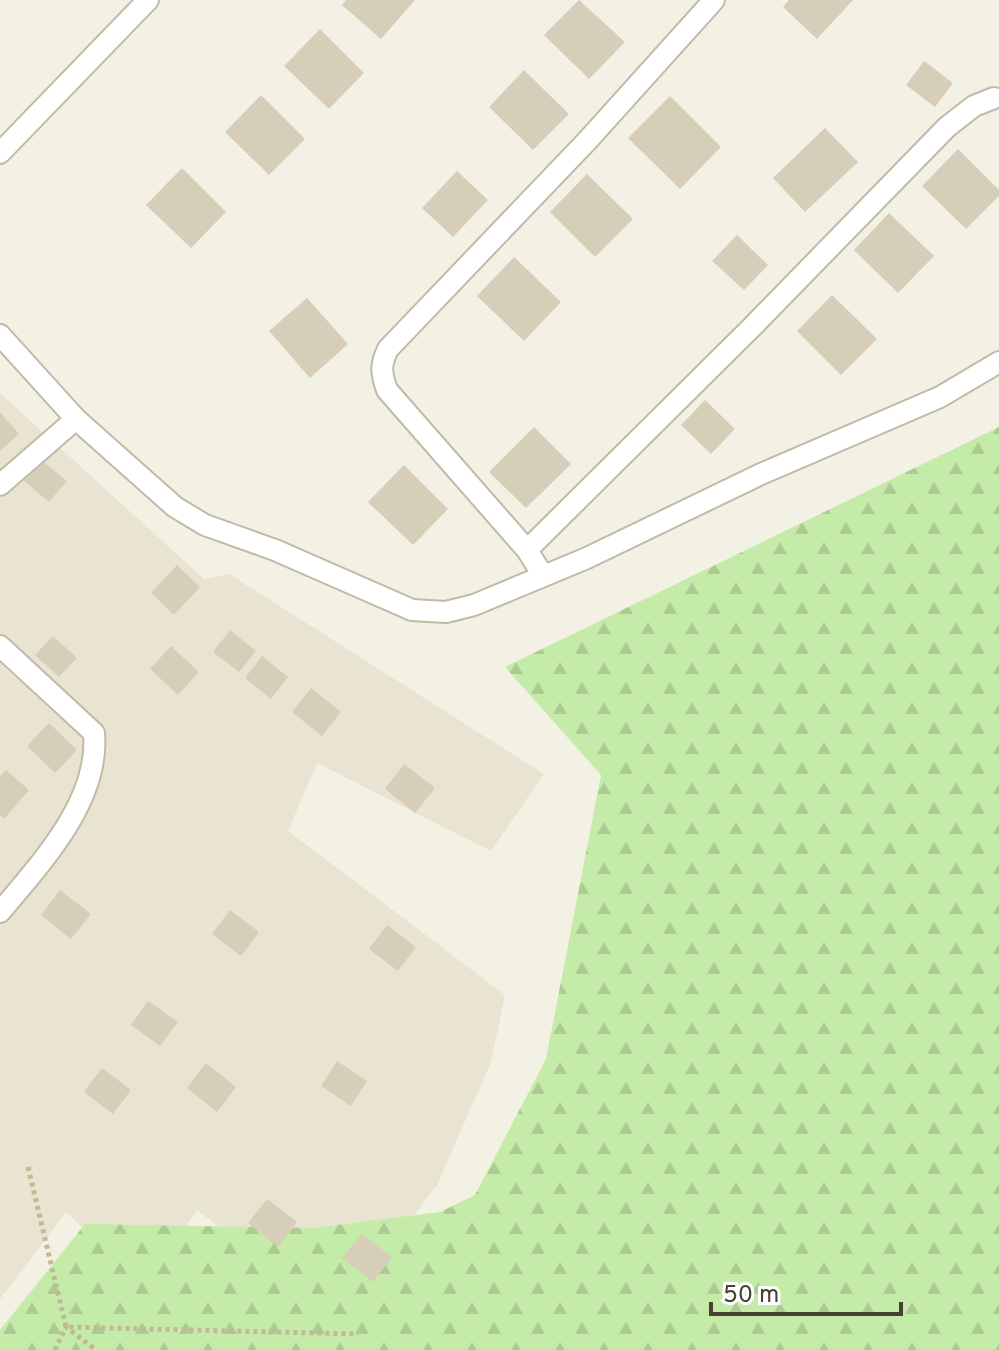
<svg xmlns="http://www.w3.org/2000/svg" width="999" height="1350" viewBox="0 0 999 1350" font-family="Overpass,sans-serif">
	<defs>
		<pattern id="forest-firs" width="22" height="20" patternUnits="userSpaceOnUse" patternTransform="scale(2)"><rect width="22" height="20" fill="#c5eba9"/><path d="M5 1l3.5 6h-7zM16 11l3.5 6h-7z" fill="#abcb92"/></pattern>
	</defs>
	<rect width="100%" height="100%" fill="#f3f1e4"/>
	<path fill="#e8e4d1" d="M0,393L204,579L229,574L544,774L491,851L317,763L288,831L505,995L491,1062L437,1185L336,1316L197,1210L143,1284L66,1212L0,1299Z"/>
	<path fill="url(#forest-firs)" d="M999,427V1350H0V1330L85,1224L313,1228L440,1212L475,1195L546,1059L601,775L505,667Z"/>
	<path fill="#d6ceb8" d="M346,0H415L381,39L342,5Z
		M579,0L625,42L589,79L544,35Z
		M789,0H853L817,39L783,7Z
		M320,29L364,73L329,109L284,66Z
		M924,61L953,83L935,107L906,85Z
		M524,70L569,114L533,150L489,107Z
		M261,95L305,139L269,175L225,132Z
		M670,96L721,147L680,189L628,138Z
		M825,128L858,162L805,212L773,178Z
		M958,149L999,190V196L966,229L922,186Z
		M182,168L226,212L191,248L146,205Z
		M457,171L488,200L453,237L422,208Z
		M587,174L633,219L595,257L550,212Z
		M889,213L934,256L898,293L854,250Z
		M737,235L768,265L744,290L712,261Z
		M514,257L561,302L524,341L477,296Z
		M832,295L877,339L841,375L797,331Z
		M307,298L348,344L310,378L269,331Z
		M705,400L735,429L711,454L681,425Z
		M0,412L19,434L0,451Z
		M534,427L571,464L526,508L489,472Z
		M41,460L67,481L49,502L24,481Z
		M404,465L448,509L413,545L368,502Z
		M177,565L200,587L174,615L151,593Z
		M230,630L256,651L239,672L213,652Z
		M53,636L77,658L59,677L35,655Z
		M171,646L199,672L178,695L150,669Z
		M262,656L288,677L271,699L245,678Z
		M311,688L341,712L322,736L292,712Z
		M49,723L77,750L55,773L27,746Z
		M404,764L435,788L415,813L385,789Z
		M6,770L29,790L4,819L0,815V776Z
		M60,890L91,914L71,939L41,915Z
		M230,910L259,932L241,956L212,934Z
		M387,925L416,947L398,971L369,949Z
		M148,1001L178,1022L160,1046L131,1025Z
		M337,1061L367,1081L351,1106L321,1086Z
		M206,1063L236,1087L217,1112L187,1088Z
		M102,1068L131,1090L113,1114L84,1092Z
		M267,1199L297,1222L278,1247L248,1223Z
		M362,1234L392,1257L373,1282L342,1258Z"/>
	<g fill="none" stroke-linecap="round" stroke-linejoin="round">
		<g stroke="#c0baa6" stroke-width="24">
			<path id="street" d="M0,153L148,0
				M0,335L76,419L175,507L205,525L275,550L412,610L446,612L474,605L587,558L761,474L940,397L999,362
				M0,485L76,419
				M527,550L752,327L947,127L974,106L994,98
				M542,574L527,550L387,390C381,373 380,365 388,349L587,141L714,0
				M0,646L94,733C100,801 41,863 0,912"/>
		</g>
		<path stroke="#c3b896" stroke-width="5" stroke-dasharray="4 4" stroke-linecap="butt" d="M28,1167L66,1327L358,1334
			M55,1350L66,1327L96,1350"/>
		<use href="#street" stroke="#fff" stroke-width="20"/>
	</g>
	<path d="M711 1302v12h190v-12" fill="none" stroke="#464133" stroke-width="4"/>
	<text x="723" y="1302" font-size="24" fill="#464133" stroke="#ffffff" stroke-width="6" paint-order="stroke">50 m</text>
</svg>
